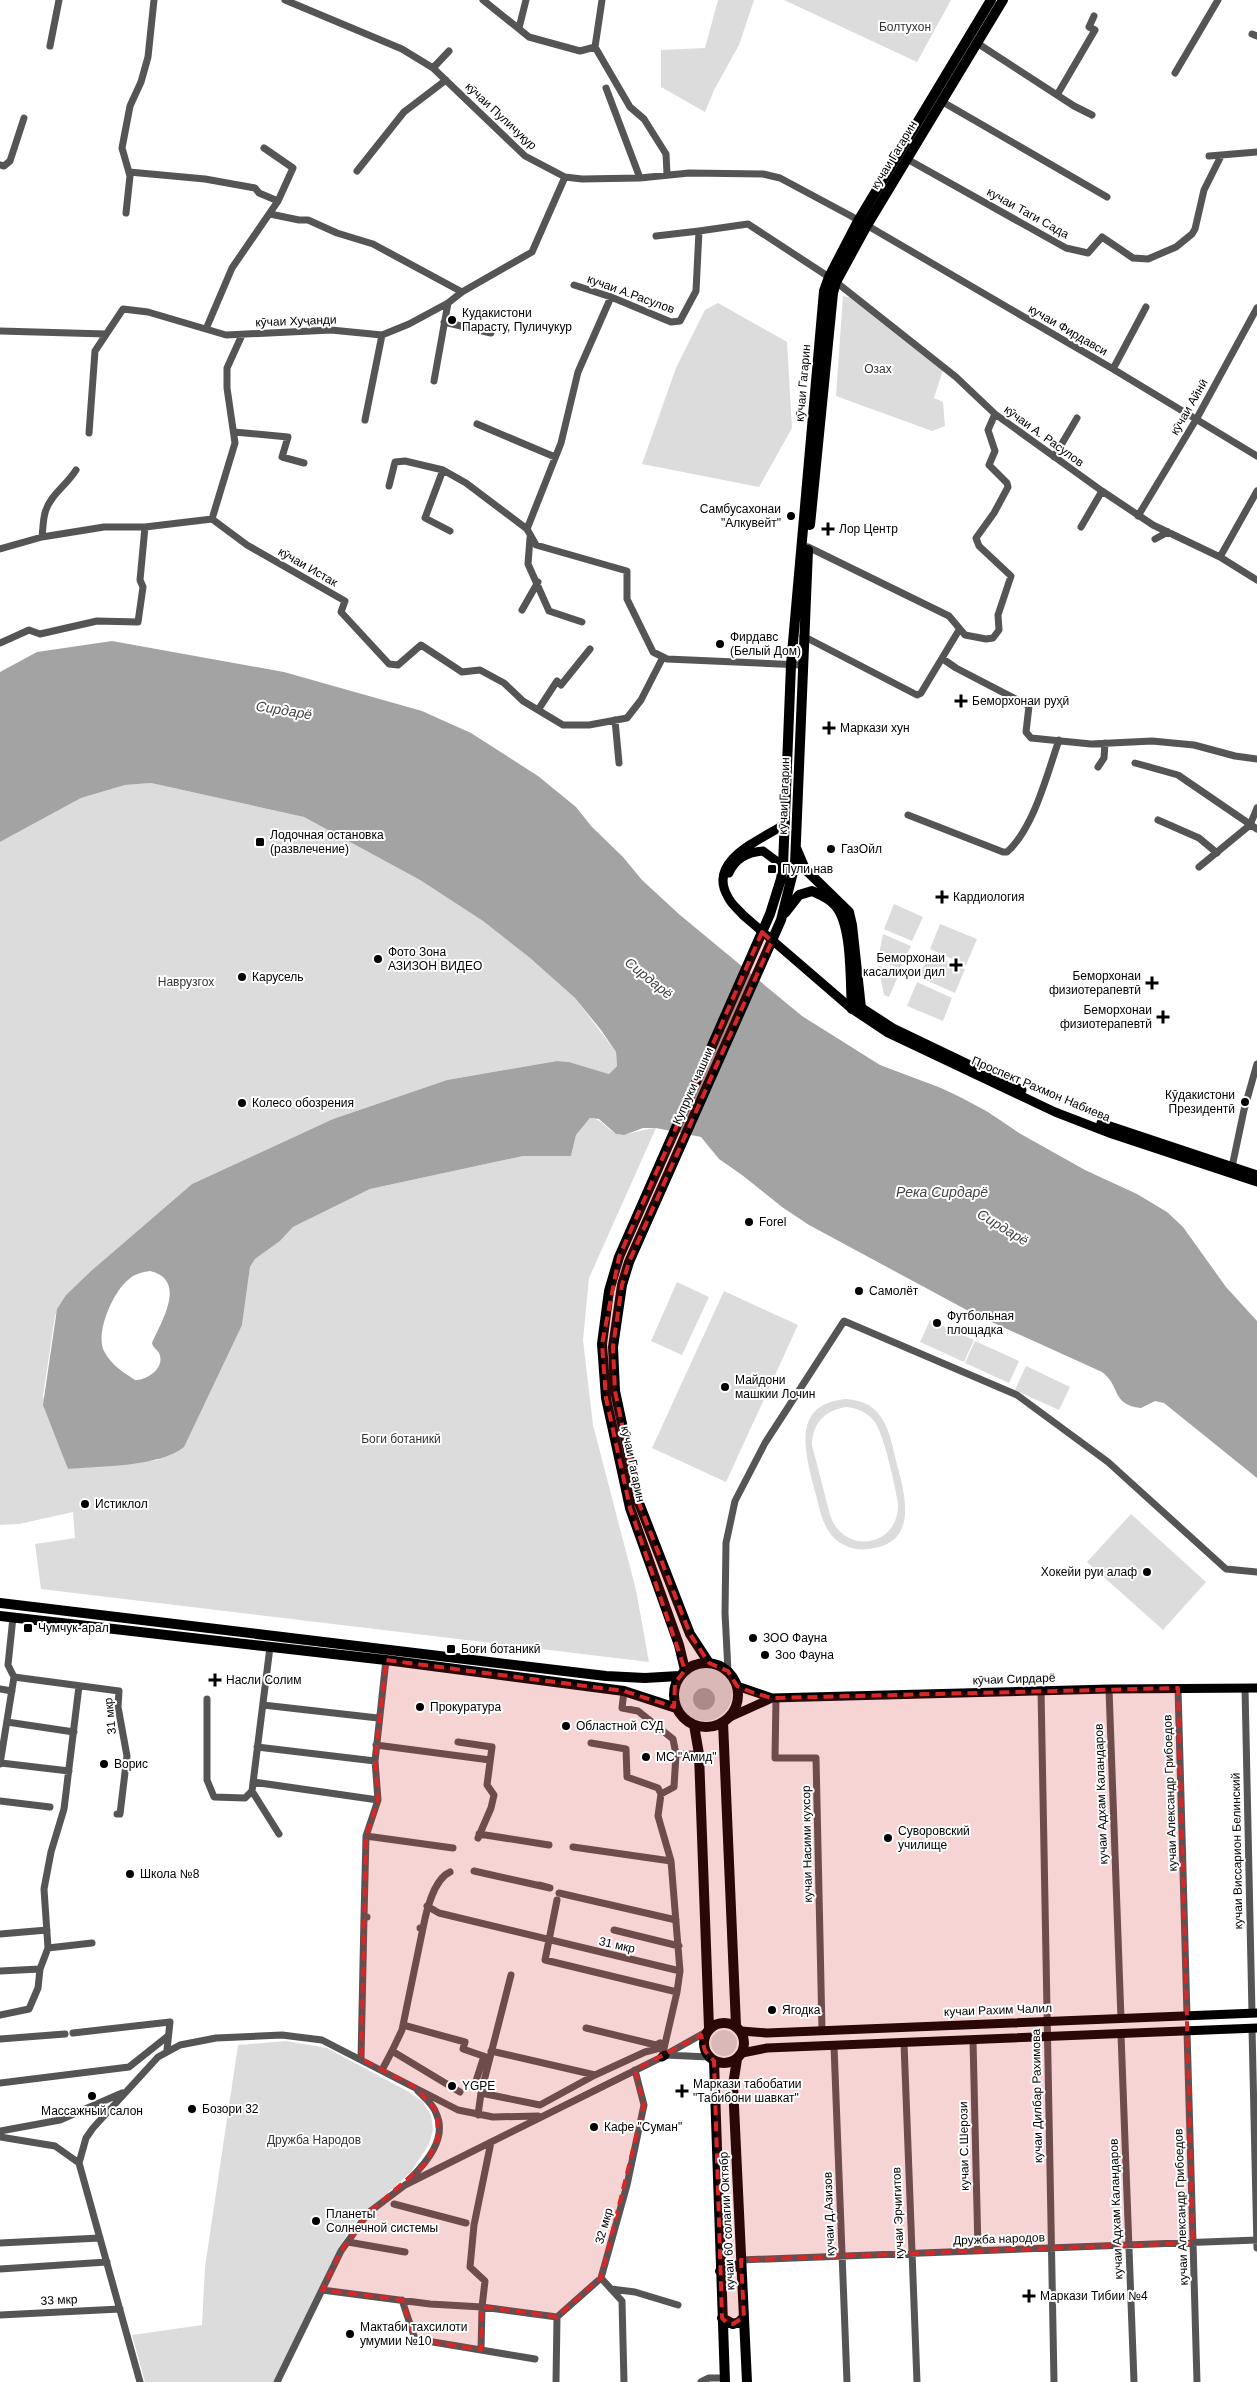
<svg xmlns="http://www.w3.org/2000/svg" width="1257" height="2382" viewBox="0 0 1257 2382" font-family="Arial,sans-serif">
	<rect width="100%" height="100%" fill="#fff"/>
	<path fill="#dcdcdc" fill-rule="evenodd" d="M718,0H754L739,45L714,90L705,112L661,87V50L705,48Z
		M784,0H951L917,62Z
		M843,296L856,299L943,370L934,398L943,402L945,426L932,431L836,396Z
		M718,303L787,342L792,428L759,487L642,464L676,368L705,310Z
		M151,783L304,817L420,880L483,921L530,958L575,998L616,1052L617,1066L609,1074L569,1062L557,1061L447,1080L333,1119L192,1184L91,1271L66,1295L55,1316L43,1396L68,1469L158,1460L242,1325L250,1267L255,1259L280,1241L293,1227L370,1189L523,1156H571L576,1135L590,1118C605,1120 605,1129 617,1134C623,1137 647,1128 656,1128L589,1278L583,1340L593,1425L636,1590L649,1662L41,1589L35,1544L75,1538L73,1512L19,1524L0,1525V842L81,798L125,785Z
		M894,904L923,917L912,941L884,929Z
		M940,924L977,939L966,965L930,949Z
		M883,934L911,946L900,969L878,959Z
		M929,953L965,969L955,993L919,977Z
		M878,965L899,974L889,997L884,995Z
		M917,982L952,998L943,1021L907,1006Z
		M677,1282L709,1297L682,1355L651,1341Z
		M724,1291L798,1325L726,1482L652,1448Z
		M930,1320L974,1340L964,1362L920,1342Z
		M975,1341L1019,1361L1009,1383L965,1363Z
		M1026,1366L1070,1387L1059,1410L1015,1390Z
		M846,1399C858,1400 869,1403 877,1412C889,1425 892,1444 896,1461C905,1494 920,1544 868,1549C855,1551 842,1546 833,1537C821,1524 819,1504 814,1488C805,1451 791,1404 846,1399ZM846,1407C857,1408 867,1412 874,1421C884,1434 895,1485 898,1504C899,1547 844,1556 830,1515L812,1445C812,1424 825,1410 846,1407Z
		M1131,1514L1206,1582L1163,1630L1087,1562Z
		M678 1694a27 27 0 1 1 54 0a27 27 0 1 1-54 0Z
		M711 2043a13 13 0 1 1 26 0a13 13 0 1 1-26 0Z
		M286,2041L327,2048L409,2092L422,2101L431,2115L433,2130L429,2144L411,2172L351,2226L273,2382H145L132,2335L202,2325L205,2267L238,2045Z"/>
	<path fill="#a3a3a3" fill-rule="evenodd" d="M112,641L284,672L422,711L471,733L538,776L576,807L592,827L623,857L642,880L680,915L802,1016L880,1065L941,1088L962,1098L988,1112L1019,1133L1085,1170L1137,1194L1167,1212L1183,1227L1226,1287L1257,1321V1478L1164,1403L1155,1401L1141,1408C1111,1405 1121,1386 1102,1372L976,1315L809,1225L782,1207L742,1175L719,1159L701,1137L656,1128H643L624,1135L616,1134L599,1119L590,1118L576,1135L571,1156H523L370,1189L293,1227L280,1241L255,1259L250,1267L242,1325L184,1447C159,1467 101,1466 68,1469L43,1405L57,1309L66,1295L91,1271L192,1184L333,1119L447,1080L557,1061L569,1062L609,1074L617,1066L616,1052L601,1030L575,998L530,958L483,921L420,880L304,817L151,783L125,785L81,798L0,842V672L37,652ZM150,1271C188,1280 161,1322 152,1343C153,1348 157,1349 159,1353C166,1368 147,1380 135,1380C123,1372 111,1365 104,1351C95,1333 113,1292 128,1280C134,1274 142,1272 150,1271Z
		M693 1699a11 11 0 1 1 22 0a11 11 0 1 1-22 0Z"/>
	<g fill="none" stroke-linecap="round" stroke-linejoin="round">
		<path stroke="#555" stroke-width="7" d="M285,0L402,49L433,68L525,156L565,177L582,179L640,178L689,173L763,174L780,178L851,216L1113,369L1257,456
			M483,0L529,37L580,51L595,47
			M602,0L595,47L630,107L644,119L666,154L667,174
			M519,28L526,0
			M1252,34L1257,36
			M977,43L1074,106L1092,115
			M50,46L59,0
			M433,68L449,51
			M1175,73L1218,0
			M606,88L640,178
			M1057,95L1095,30L1089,27L1094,16
			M941,101L1107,197
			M1209,156L1257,152
			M907,159L1066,248L1088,253L1102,237L1133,258L1148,259L1176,247L1192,234L1195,229L1204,190L1221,156
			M0,165L4,166L10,161L24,118
			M357,171L404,112L446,80
			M129,172L205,179L255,188L259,193L278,201
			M126,213L130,176L122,148L130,106L141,82L148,57L154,0
			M270,214L299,220H308L337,233L373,244L462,292
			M656,236L699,231
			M836,282L956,377L995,414L1102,491L1153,525L1220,557L1257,580
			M574,285L611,297L671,322L680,321L696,291L699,231L748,224L829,277
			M444,322L491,333
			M206,329L232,268L278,201L293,168L264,148
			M0,331L106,334
			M1113,369L1146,307
			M434,381L448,303
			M365,420L382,335
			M477,424L555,457
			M234,432L288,437L282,457L304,463
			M89,433L95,351L123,309L148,312L226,335L331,330L382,335L409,324L448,303L462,292L532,252L565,177
			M1054,457L1077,418
			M443,470L425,518L450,531
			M389,486L395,462L405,461L443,470L466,483L527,529L536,545L627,571V599L653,652L667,659L802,665
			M1138,516L1197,418L1257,308
			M212,519L235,443L227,388V368L242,335
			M1081,527L1102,491
			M527,529L561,443L578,372L611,297
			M42,537C43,529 43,520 45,513C49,496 67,485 76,470
			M530,538L528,564L549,611L582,622
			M1155,539L1168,532
			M808,547L949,616L965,635L986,639L993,638L999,630L998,615L1011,576L979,546L976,538L994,513L1008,487L1007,483L989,465L995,451L988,430L995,414
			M0,549L42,537L104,527H145L212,519L247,545L345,601L341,612L389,664L398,665L421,645L462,672L480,670L504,683L523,701L563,725H589L627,718L641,700L663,657
			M1220,557L1257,491
			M522,610L538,582
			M803,636L917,695L921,693L959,630
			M0,643L29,630L40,634L97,621L138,622L143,587L140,580L145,527
			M943,659L956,668L1029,706L1026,732L1031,738L1091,744L1152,741L1194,745L1235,756L1257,759
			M538,710L557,681L561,685L590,649
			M615,720L619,763
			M1135,763L1178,775L1257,829
			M1098,767L1104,758L1105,743
			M908,815L1003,852H1007C1034,828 1047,774 1059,740
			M1158,820L1199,838L1217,853
			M1199,867L1250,825L1257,808
			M1232,1167L1244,1110L1257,1064
			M270,1647L252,1791L279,1834
			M728,1671L725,1613L726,1543L735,1501L765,1443L844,1321L1017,1395L1108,1462L1226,1569L1257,1572
			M14,1677L119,1691L118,1707L127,1756L120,1814H117
			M1178,1688L1187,2016
			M1245,1688L1252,2013
			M0,1689L12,1691
			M1109,1689L1121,2019
			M1041,1690L1054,2382
			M624,1691L622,1708L638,1711L673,1739L676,1754H699
			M776,1698L775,1758H816L822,2030
			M207,1699V1780L214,1797L245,1798L252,1791
			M263,1705L378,1718
			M7,1722L74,1732
			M458,1742L492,1747L487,1785L494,1795L491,1808L478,1838
			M591,1743L626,1749L627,1777L658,1788L661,1794
			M376,1745L490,1760
			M257,1747L375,1761
			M1,1763L69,1771
			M0,1764L14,1677L8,1665L13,1617
			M253,1782L378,1800
			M0,1801L50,1807
			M479,1834L549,1845
			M366,1836L453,1848
			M671,1861L658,1816L661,1794L674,1787L676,1754
			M474,1871L550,1888L539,1885
			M559,1893L676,1920
			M557,1900L545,1960L677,1992
			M427,1906L439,1913L680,1971
			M367,1917H364L366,1836L378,1800L375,1761L386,1660
			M420,1928H423C426,1912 434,1879 450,1872
			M614,1930L679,1946
			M0,1934L47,1930
			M48,1948L92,1943
			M0,1971L40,1969
			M511,1975L481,2093L540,2105L595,2075L645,2052L664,2047
			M0,2015L29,2009L38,1988L40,1969L48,1948L44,1889L51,1852L64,1809L79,1686
			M403,2025L465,2042L463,2049L489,2058
			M586,2028L656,2045L660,2043
			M1252,2028L1257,2248
			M1187,2031L1197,2382
			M73,2033L170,2022L167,2050
			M1121,2034L1134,2382
			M0,2039L65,2034
			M973,2040L978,2251
			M904,2043L917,2382
			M834,2046L847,2382
			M392,2051L402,2030L423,1928
			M491,2051L595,2075
			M665,2055L706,2032
			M665,2055L709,2057
			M361,2059L364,1917
			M382,2070L392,2051L460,2092
			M476,2081L484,2056
			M0,2083L129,2067L168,2036
			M478,2115L481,2093
			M0,2131L60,2120L122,2093
			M0,2137L55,2146L79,2163
			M491,2142L474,2225L470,2267L485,2281L482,2307L557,2317
			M410,2179C426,2163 448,2138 436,2113C433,2104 425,2098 418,2091
			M394,2204L466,2223
			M348,2242L405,2252
			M0,2243L100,2238
			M741,2260L1257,2240
			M0,2269L107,2262
			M611,2289L635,2292L678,2305
			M322,2290L430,2304L482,2307L481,2350L535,2359
			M402,2300L415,2339L481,2350
			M0,2315L120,2309
			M140,2382L79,2163L86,2138L93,2128L158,2057L180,2045L216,2038L282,2035L322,2040L458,2110L493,2117L538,2116
			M277,2382L341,2251L368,2213L405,2185L662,2057L677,1992L680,1971L671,1861L573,1847
			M556,2382L557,2317L601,2278
			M624,2382L622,2301L601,2278L627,2185L644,2105L635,2070
			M701,2382L709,2378H724"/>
		<path stroke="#000" stroke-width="9" d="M785,824C761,840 706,860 728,897C731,904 738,909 743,915L852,1009L888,1033L1055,1112L1112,1134L1257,1182
			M729,873C735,859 748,852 763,851L783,866
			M856,1004L893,1028L1022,1090
			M1101,1123L1257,1175
			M737,1686L772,1698L1109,1689L1257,1688
			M730,1717L772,1698
			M741,2031L767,2033L1257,2013
			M742,2053L767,2048L1257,2028
			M662,2057L665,2055"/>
		<path stroke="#000" stroke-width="10" d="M810,525L833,293L836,282L866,227L1003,0
			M796,848L805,869L849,912L852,925L861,1008
			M785,913L799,895L812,891C821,895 829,898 835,905C853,924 850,983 852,1009
			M0,1603L606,1676L645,1678L679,1676
			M0,1616L386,1660L624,1691L676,1708
			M674 1695a32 32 0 1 1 64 0a32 32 0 1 1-64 0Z
			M709,1663L690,1634L639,1503L615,1391L613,1347L622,1285L629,1262L781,920L795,864L808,550
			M685,1670L679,1645L630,1508L606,1398L602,1344L609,1291L619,1257L770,914L781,879L783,866L791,665L824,291L829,277L858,221L991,0
			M723,1722L736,2026
			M694,1725L699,1754L709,2028
			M704 2043a20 20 0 1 1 40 0a20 20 0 1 1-40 0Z
			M737,2059L733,2085L747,2382
			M714,2061L725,2382
			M720,2271L730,2264L741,2268
			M722,2318L733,2324L739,2322L744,2317"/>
	</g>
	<path fill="#d62828" fill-opacity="0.2" stroke="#d62828" stroke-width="4" stroke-dasharray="10 6" stroke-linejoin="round" d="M762,932L772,941L629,1262L622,1285L613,1347L615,1391L639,1503L690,1634L709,1663L728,1671L737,1686L754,1693L772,1698L1178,1688L1193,2243L741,2260L744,2317L733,2324L726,2322L722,2318L714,2061L705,2051L701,2035L635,2070L644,2105L601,2278L557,2317L482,2307L481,2350L415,2339L402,2300L322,2290L341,2251L368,2213L426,2163L438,2138L437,2113L430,2103L413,2086L361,2059L366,1836L378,1800L375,1761L386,1660L624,1691L674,1707L675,1683L685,1670L630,1508L606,1398L602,1344L619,1257Z"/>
	<g fill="#000" stroke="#fff" stroke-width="2">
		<circle cx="452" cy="320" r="5"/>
		<circle cx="791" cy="516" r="5"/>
		<path d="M825.5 521.5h5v5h5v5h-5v5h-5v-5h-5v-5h5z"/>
		<circle cx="720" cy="644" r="5"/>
		<path d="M958.5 693.5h5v5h5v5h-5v5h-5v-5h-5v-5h5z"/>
		<path d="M826.5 720.5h5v5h5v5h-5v5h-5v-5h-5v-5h5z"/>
		<rect x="255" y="837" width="10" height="10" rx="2.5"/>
		<circle cx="831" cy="849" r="5"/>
		<rect x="767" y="864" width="10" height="10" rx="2.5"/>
		<path d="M939.5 889.5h5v5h5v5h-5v5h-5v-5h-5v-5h5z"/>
		<circle cx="378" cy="959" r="5"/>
		<path d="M953.5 957.5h5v5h5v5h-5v5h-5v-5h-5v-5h5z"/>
		<circle cx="242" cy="977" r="5"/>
		<path d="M1149.5 975.5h5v5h5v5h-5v5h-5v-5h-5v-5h5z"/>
		<path d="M1160.5 1009.5h5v5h5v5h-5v5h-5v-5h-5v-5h5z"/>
		<circle cx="1245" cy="1102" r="5"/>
		<circle cx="242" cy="1103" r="5"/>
		<circle cx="749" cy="1222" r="5"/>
		<circle cx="859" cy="1291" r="5"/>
		<circle cx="937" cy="1323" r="5"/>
		<circle cx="725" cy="1387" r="5"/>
		<circle cx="85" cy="1504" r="5"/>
		<circle cx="1147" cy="1572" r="5"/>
		<rect x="23" y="1623" width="10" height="10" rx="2.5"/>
		<circle cx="753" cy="1638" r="5"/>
		<rect x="446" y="1644" width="10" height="10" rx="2.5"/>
		<circle cx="765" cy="1655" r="5"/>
		<path d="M212.5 1672.5h5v5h5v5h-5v5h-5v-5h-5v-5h5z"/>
		<circle cx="420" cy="1707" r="5"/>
		<circle cx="566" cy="1726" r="5"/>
		<circle cx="646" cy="1757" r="5"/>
		<circle cx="104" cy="1764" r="5"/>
		<circle cx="888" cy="1838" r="5"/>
		<circle cx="130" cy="1874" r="5"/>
		<circle cx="772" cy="2010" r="5"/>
		<circle cx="452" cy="2086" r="5"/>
		<path d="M679.5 2083.5h5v5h5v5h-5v5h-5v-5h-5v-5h5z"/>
		<circle cx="92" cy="2096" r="5"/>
		<circle cx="192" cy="2109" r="5"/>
		<circle cx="594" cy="2127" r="5"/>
		<circle cx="316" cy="2221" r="5"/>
		<path d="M1026.5 2288.5h5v5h5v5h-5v5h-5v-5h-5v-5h5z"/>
		<circle cx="350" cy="2334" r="5"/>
	</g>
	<g text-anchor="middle" stroke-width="4" stroke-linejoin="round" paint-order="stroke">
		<g font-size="12" fill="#333" stroke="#fff">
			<text x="905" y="31">Болтухон</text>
			<text x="878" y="373">Озах</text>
			<text x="186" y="986">Наврузгох</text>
			<text x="401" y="1443">Боги ботаникй</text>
			<text x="314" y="2144">Дружба Народов</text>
		</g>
		<g font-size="12" fill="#000" stroke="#fff">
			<text transform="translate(501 116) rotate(43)" y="4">кӯчаи Пуличуқур</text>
			<text transform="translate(894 155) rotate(-59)" y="4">кучаи Гагарин</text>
			<text transform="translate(1028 213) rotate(29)" y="4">кучаи Таги Сада</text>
			<text transform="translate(631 294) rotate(20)" y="4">кучаи А.Расулов</text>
			<text transform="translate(296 321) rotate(-2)" y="4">кӯчаи Хуҷанди</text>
			<text transform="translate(1068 330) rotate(30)" y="4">кучаи Фирдавси</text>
			<text transform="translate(803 383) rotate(-85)" y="4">кӯчаи Гагарин</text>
			<text transform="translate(1189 407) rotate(-60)" y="4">кӯчаи Айнӣ</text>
			<text transform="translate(1044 436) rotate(36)" y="4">кӯчаи А. Расулов</text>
			<text transform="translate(308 567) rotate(30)" y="4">кӯчаи Истак</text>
			<text transform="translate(784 796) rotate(-88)" y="4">кӯчаи Гагарин</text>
			<text transform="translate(693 1086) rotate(-66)" y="4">Купруки чашни</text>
			<text transform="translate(1041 1089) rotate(23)" y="4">Проспект Рахмон Набиева</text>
			<text transform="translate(633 1464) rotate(78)" y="4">кӯчаи Гагарин</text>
			<text transform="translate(1014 1679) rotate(-2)" y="4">кӯчаи Сирдарё</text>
			<text transform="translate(110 1716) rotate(-96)" y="4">31 мкр</text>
			<text transform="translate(1170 1793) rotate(-92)" y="4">кучаи Александр Грибоедов</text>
			<text transform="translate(1101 1794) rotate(-92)" y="4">кучаи Адхам Каландаров</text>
			<text transform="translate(807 1844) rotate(-91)" y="4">кучаи Насими кухсор</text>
			<text transform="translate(1237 1851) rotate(-91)" y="4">кучаи Виссарион Белинский</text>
			<text transform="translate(617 1945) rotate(13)" y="4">31 мкр</text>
			<text transform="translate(998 2010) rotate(-2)" y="4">кучаи Рахим Чалил</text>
			<text transform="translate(1037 2096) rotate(-91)" y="4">кучаи Дилбар Рахимова</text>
			<text transform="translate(964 2146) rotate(-91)" y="4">кучаи С.Шерози</text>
			<text transform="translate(1181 2207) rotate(-92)" y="4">кучаи Александр Грибоедов</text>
			<text transform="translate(1116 2209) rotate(-92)" y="4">кучаи Адхам Каландаров</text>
			<text transform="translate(898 2213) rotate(-92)" y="4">кучаи Эрчигитов</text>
			<text transform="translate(829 2214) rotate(-92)" y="4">кучаи Д.Азизов</text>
			<text transform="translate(727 2221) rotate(-93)" y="4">кучаи 60 солагии Октябр</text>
			<text transform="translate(604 2226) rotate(-74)" y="4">32 мкр</text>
			<text transform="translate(999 2239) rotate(-2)" y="4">Дружба народов</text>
			<text transform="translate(59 2300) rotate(-3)" y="4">33 мкр</text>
		</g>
		<g font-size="12" fill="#000" stroke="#fff" text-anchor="start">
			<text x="462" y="317">Кудакистони<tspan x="462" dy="14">Парасту, Пуличукур</tspan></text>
			<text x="781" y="513" text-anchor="end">Самбусахонаи<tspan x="781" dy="14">"Алкувейт"</tspan></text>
			<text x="839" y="533">Лор Центр</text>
			<text x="730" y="641">Фирдавс<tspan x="730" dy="14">(Белый Дом)</tspan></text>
			<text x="972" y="705">Беморхонаи руҳӣ</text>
			<text x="840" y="732">Маркази хун</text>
			<text x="270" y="839">Лодочная остановка<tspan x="270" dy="14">(развлечение)</tspan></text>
			<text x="841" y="853">ГазОйл</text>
			<text x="782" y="873">Пули нав</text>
			<text x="953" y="901">Кардиология</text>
			<text x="388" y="956">Фото Зона<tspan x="388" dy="14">АЗИЗОН ВИДЕО</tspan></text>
			<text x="945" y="962" text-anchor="end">Беморхонаи<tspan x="945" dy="14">касалиҳои дил</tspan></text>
			<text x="1141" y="980" text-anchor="end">Беморхонаи<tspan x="1141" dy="14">физиотерапевтӣ</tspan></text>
			<text x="252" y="981">Карусель</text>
			<text x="1152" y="1014" text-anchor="end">Беморхонаи<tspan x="1152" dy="14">физиотерапевтй</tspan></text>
			<text x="1235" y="1099" text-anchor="end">Кӯдакистони<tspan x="1235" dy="14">Президентӣ</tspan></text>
			<text x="252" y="1107">Колесо обозрения</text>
			<text x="759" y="1226">Forel</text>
			<text x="869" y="1295">Самолёт</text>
			<text x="947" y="1320">Футбольная<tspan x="947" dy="14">площадка</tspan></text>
			<text x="735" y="1384">Майдони<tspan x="735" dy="14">машкии Лочин</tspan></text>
			<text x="95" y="1508">Истиклол</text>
			<text x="1137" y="1576" text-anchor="end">Хокейи руи алаф</text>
			<text x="38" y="1632">Чумчук-арал</text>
			<text x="763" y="1642">ЗОО Фауна</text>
			<text x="461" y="1653">Боғи ботаникӣ</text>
			<text x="775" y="1659">Зоо Фауна</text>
			<text x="226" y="1684">Насли Солим</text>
			<text x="430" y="1711">Прокуратура</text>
			<text x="576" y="1730">Областной СУД</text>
			<text x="656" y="1761">МС "Амид"</text>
			<text x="114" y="1768">Ворис</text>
			<text x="898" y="1835">Суворовский<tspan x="898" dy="14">училище</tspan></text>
			<text x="140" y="1878">Школа №8</text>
			<text x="782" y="2014">Ягодка</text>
			<text x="693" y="2088">Маркази табобатии<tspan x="693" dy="14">"Табибони шавкат"</tspan></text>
			<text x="462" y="2090">YGPE</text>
			<text x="202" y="2113">Бозори 32</text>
			<text x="92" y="2115" text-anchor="middle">Массажный салон</text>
			<text x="604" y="2131">Кафе "Суман"</text>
			<text x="326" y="2218">Планеты<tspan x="326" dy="14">Солнечной системы</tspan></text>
			<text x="1040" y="2300">Маркази Тибии №4</text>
			<text x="360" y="2331">Мактаби тахсилоти<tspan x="360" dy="14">умумии №10</tspan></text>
		</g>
		<g font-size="14" font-style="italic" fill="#444" stroke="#fff">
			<text transform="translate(284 710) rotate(9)" y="5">Сирдарё</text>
			<text transform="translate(649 978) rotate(39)" y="5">Сирдарё</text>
			<text x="942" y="1197">Река Сирдарё</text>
			<text transform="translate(1003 1227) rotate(31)" y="5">Сирдарё</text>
		</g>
	</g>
</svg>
